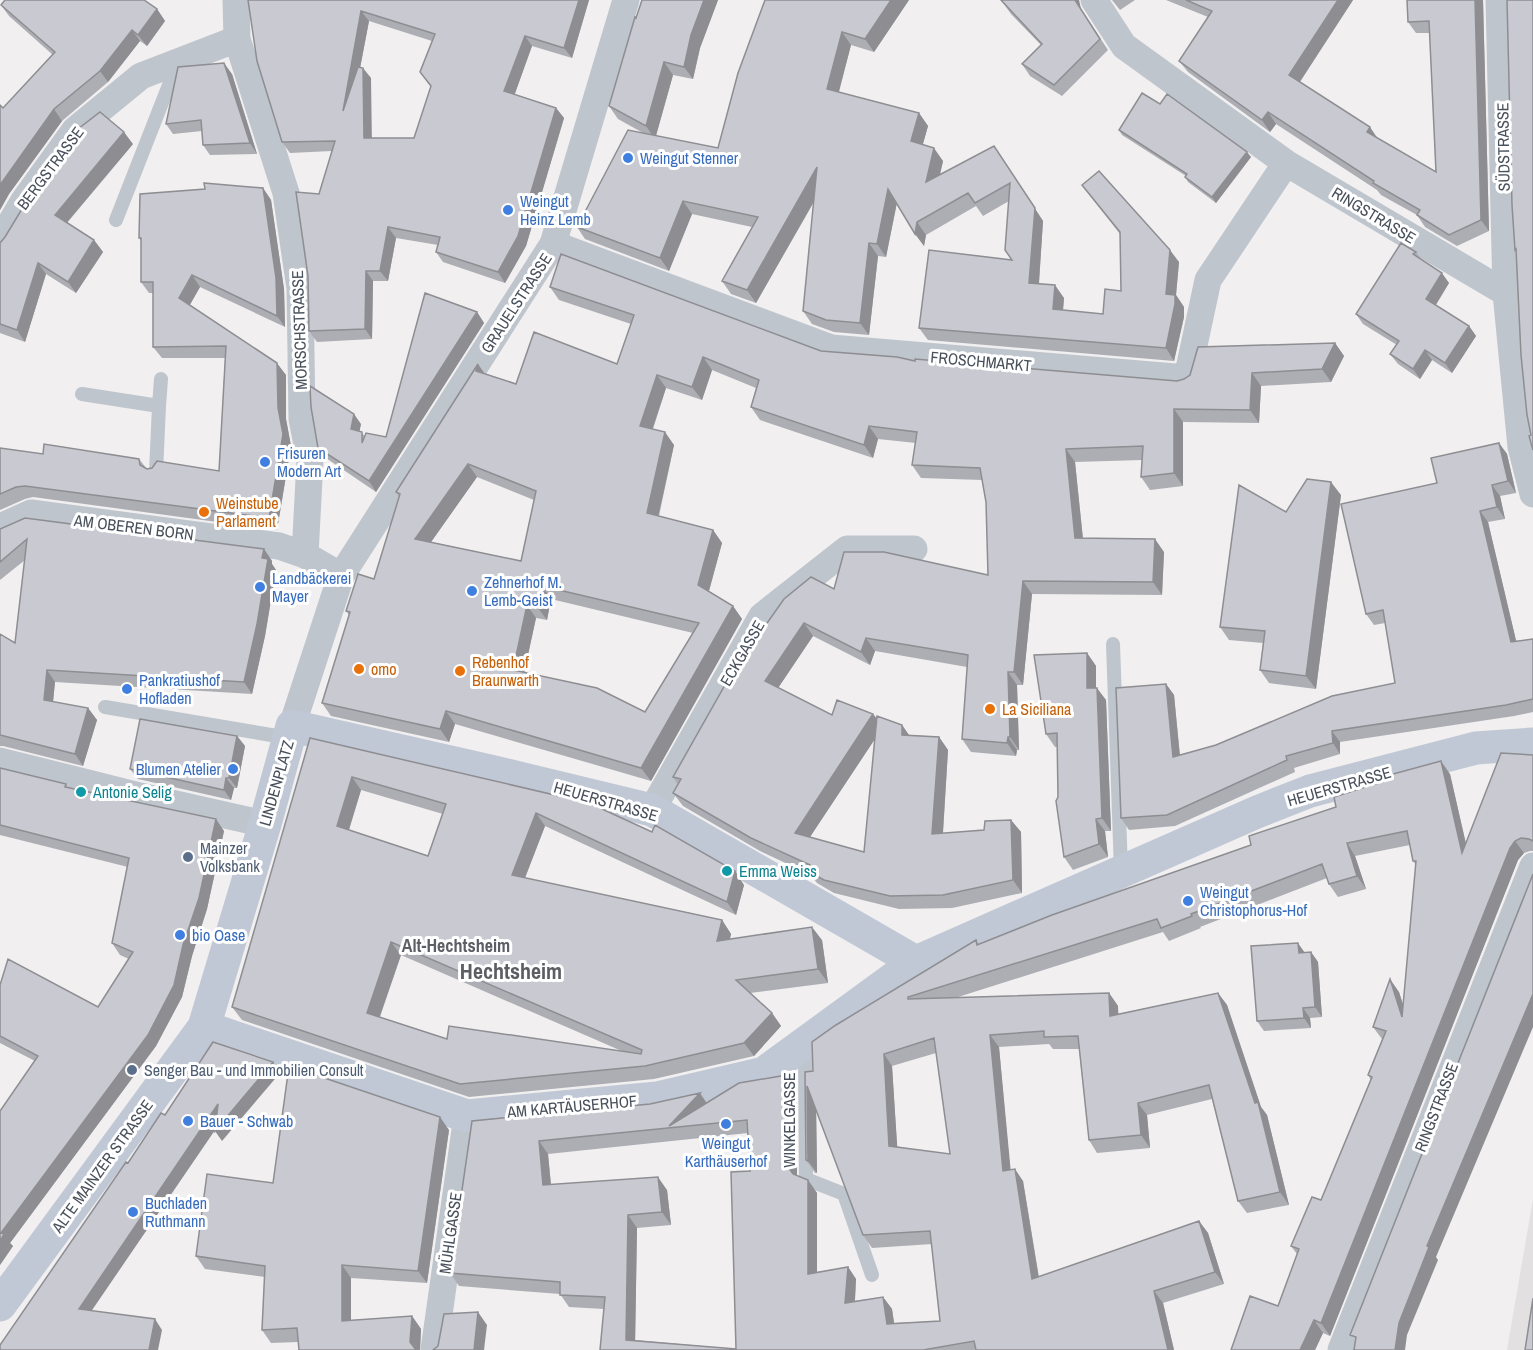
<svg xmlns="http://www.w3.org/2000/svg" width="1533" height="1350" viewBox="0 0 1533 1350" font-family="'Archivo Narrow',sans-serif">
	<rect width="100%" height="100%" fill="#f1efef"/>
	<path fill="#e2e0e0" d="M1533,1199V1350H1507Z"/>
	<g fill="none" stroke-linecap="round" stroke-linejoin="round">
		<path stroke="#bec5cd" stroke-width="14" d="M116,220L178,62
			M82,394L159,406L156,472
			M159,406L161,379
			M1113,644L1121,871
			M105,707L289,738
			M805,1046L806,1179L844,1194L872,1275"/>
		<path stroke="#bec5cd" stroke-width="27" d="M236,0L237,39L286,193L300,288L302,419L310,460L305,555L341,576
			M1094,0L1124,46L1286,163L1506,293
			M1499,0L1506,293L1521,447L1533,494
			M0,241L23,202L75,130L141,76L237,39
			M553,244L831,348L1187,378L1208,280L1286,163
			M0,527L31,513L279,546L305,555
			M292,726L341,576L553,244L626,0
			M0,761L140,796L265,824
			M652,810L762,616L847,549H914
			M434,1350L467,1116
			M1341,1350L1533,866"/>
		<path stroke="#c0c8d5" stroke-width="33" d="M204,1027L467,1116L657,1098L764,1073L916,962L1257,812L1310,791L1476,748L1533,744
			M0,1305L204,1027L265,824L292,726L486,770L652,810L916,962"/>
	</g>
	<path fill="#adaeb4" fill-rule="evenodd" d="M248,0H589L572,58L532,46L514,95L556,108L564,118L526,246L505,283L443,262L436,252L438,245L396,238L388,281H373L372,339L317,342L309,331L319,194L332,151L290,153L282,142ZM369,21L432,41L420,72L431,87L414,138H371V78L360,68Z
		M642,0H718L700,48L693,79L673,75L656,136L718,148L738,73L909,0L874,52L851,45L839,92L919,113L928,126L923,144L943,161L940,175L1003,159L1043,221L1039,284L1064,298L1063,310L1103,314L1121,291L1120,234L1091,197L1082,185L1179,262L1176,295L1184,307V317L1174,361L928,340L919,328L1012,260L1009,201L983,216L976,206L926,235L924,246L897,203L886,257L878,256L869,335L834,332L812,324L803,311L814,202L756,303L731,294L722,281L752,227L692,214L669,271L585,239L577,227L645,134L618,119L609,106Z
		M1001,0L1078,1L1081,9L1108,50L1062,96L1030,76L1022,64L1041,45L1011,14Z
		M1112,0H1135L1120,10Z
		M1166,0H1353L1300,82L1377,138L1436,172L1430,33H1416L1408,22L1407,0H1483L1489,231L1457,246L1425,227L1417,215L1381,195L1377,190L1276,124L1270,132L1188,72L1179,61L1208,17Z
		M1,5L157,9L165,21L147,46L140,41L108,82L62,121L9,194L0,210V105L3,108L53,55L9,16Z
		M232,74L257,154L210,155L203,145L202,131L173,134L166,124Z
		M1119,130L1251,157L1216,203L1188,182L1185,177L1186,176L1122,135Z
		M133,144L67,223L94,240L103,252L76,293L46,274L25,342L0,333V243Z
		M263,188L271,200L284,289L285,327L200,287L189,306L286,375V419L291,446L277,530L33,497L25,499L0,510V448L43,454L139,459L147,469L219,471L225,358H162L153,347V293H149L141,282V241L139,238Z
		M1401,243L1416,252L1421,259L1449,283L1436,305L1469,326L1476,336L1452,373L1432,360L1420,379L1398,364L1390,354L1397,345L1363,324L1356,314Z
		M550,287L821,351L915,361L1177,381L1335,343L1344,356L1331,382L1261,386L1259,423L1183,422V486L1150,490L1141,477L1142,460L1075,462L1083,538L1164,552L1162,595L1032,594L1023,685H1017L1019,750H1017L1016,756L971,752L962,739L967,667L875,651L870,665L813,636L778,688L832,715L873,714L877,719L902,725L909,735L939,737L948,750L943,834L984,830L1011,820L1021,832L1022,893L952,908L899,909L834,893L817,883L811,875L760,851L683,806L673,793L678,785L673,777L765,626L834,589L988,575L986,502L982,480L921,478L912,465L916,443L878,439L873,458L760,420L751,407L756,388L712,370L702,400L666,388L653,429L674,445L659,516L713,530L722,543L709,591L733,606L742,619L651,781L455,724L449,742L331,716L322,703L349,615L346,611L374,579L399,497L396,492L486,374L516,384L617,364L631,324L559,300ZM477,477L534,500L521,561L431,542ZM551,599L693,633L645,712L524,672L536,618L547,620ZM875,738L864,852L810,837Z
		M477,312L484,323L376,492L326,458L318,448L361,424L359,431L365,436L386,437Z
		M1499,443L1507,454L1516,493L1500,496L1505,519L1488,522L1516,641L1533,639V712L1514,716L1340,742V754L1294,768L1295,772L1175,826L1129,830L1121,818L1166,684L1174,695L1180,755L1216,745L1395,683L1385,623L1374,625L1366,614L1437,483Z
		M1341,495L1316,689L1269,683L1260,670L1263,643L1229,640L1220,627L1286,512Z
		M0,529L264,549L272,561V564L276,570L265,636L252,694L55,682L53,702L88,708L97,720L83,766L3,746H0V634L15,643L25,560L0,580Z
		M1087,653L1096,666V688L1106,700L1111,831H1105L1108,857L1073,870L1064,857L1058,797V747H1055L1046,734Z
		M237,736L245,746L237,788H234L231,800L138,779L130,769Z
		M310,738L589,803L744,885L736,915L545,826L525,878L722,920L731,934L730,939L822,940L828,983L750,993L772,1013L781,1026L754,1056L654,1079L469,1097L242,1020L232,1007ZM361,790L443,814L428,856L349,830ZM401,955L624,1052L447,1039L380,1017Z
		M1533,755V851H1530L1524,853L1518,860L1330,1336L1323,1333L1315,1350H1231L1278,1306L1297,1254L1291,1246L1321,1200L1371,1080L1368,1075L1382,1039L1373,1027L1399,992L1403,1005L1416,865L1413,861L1410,845L1355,856L1366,889L1338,897L1329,884L1327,878L1200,927L1201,928L1169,941L1163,932L955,998L1109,993L1118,1006V1014L1218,993L1227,1005L1261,1107L1267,1115L1289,1205L1247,1213L1238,1201L1212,1099L1147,1115L1150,1148L1097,1153L1089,1140L1079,1049H1053L1049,1044L999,1047L1010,1170L1023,1181L1039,1277L1199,1221L1208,1233L1224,1284L1163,1303L1174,1350H600L604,1309L569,1307L560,1294L459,1286L450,1273L472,1121L650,1104L707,1103L787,1075L796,1088L797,1176L808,1180L817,1193V1272L848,1267L856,1279L855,1301L883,1297L892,1309L894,1323L940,1321L932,1244L872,1248L863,1235L816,1109L817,1173H815L806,1160L813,1071L976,940L979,944L1450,774L1466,844ZM936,1053L950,1154L897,1147L892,1066ZM748,1133L750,1171L736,1349L635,1340L637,1228L671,1225L667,1190L551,1184L548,1154Z
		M0,768L66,784L68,788L224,831L207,909L192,956L182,997L156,1046L10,1243L13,1246L0,1265L35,1061L0,1043V985L98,1007L129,959L120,955L112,943L128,867L0,835Z
		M1304,952H1311L1318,962L1322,1017L1310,1018L1311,1028L1264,1031L1257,1021Z
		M449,1130L427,1283L351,1278V1320L412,1316L421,1329L420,1350H299L298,1342L271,1343L262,1330L265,1277L205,1269L196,1256L273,1183Z"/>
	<path fill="#8d8d92" d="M579,0H589L572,58L564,48Z
		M704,0H718L700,48L693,79L684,67L691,35Z
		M891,0H909L874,52L865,39Z
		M1075,0H1079L1081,9L1108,50Z
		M1338,0H1353L1297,86L1289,75Z
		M1475,0H1483L1489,231L1481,220Z
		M157,9L165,21L147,46L138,35Z
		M361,11L369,21L350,121L343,111Z
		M132,30L140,41L108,82L100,71Z
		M842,32L851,45L836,102L827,89Z
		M525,36L532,46L512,102L504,91Z
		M664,62L673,75L655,139L646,126Z
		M224,63L232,74L257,154L250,143Z
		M363,68L371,78L372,148L364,138Z
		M556,108L564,118L526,246L505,283L498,272Z
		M54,109L62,121L9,194L0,210V185Z
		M1268,112L1276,124L1270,132L1262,120Z
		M919,113L928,126L920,154L911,141Z
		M1370,127L1378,139L1367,132Z
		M124,132L133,144L63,227L55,215Z
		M994,146L1043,221L1038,296L1029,283L1035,208Z
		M934,148L943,161L935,195L926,182Z
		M1247,152L1251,157L1216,203L1212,197Z
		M817,167L826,180L756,303L747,290Z
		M263,188L271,200L284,289L285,327L277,316Z
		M888,189L897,202L886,257L877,244Z
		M683,201L692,214L669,271L660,258Z
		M917,222L926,235L924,246L915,234Z
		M388,227L396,238L388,281L380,271Z
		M94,240L103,252L76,293L68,282Z
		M869,243L878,256L869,335L860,323Z
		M1170,250L1179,262L1176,295L1184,307V317L1174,361L1166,348V294Z
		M38,263L46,274L25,342L17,330Z
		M366,271L373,281L372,339L365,329Z
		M1442,273L1449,283L1433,309L1426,299Z
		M192,275L200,287L187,310L179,298Z
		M1055,285L1064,298L1062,322L1053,309Z
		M477,312L484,323L376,492L369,481Z
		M1469,326L1476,336L1452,373L1445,363Z
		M1335,343L1344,356L1331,382L1322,369Z
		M1425,350L1432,360L1420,379L1413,369Z
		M703,357L712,370L702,400L692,387Z
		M277,363L286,375V419L291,446L277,530L269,518L278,408Z
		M478,364L487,377L476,371Z
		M1252,373L1261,386L1259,423L1250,410Z
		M657,375L666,388L649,439L640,426Z
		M1174,409L1183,422V486L1174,473Z
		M354,414L361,424L358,439L351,429Z
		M869,426L878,439L873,458L864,445Z
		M665,432L674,445L656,526L647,513Z
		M1499,443L1507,454L1516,493L1508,481Z
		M1066,449L1075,462L1084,550L1075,538Z
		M468,464L477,477L424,552L415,539Z
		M1331,482L1341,495L1316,689L1306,676Z
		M1492,485L1500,496L1505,519L1497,507Z
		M1480,511L1488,522L1519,653L1511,642Z
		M713,530L722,543L707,598L698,585Z
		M1155,539L1164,552L1162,595L1153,582Z
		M264,549L272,561V564L276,570L265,636L252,694L244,682Z
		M1023,581L1032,594L1023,685L1014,672Z
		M542,586L551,599L547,620L538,608Z
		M527,605L536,618L522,683L513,670Z
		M733,606L742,619L651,781L641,768Z
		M804,623L813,636L774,694L765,681Z
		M866,638L875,651L870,665L861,652Z
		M1087,653L1096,666V701L1087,688Z
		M47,670L55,682L52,712L44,700Z
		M1008,672L1017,685L1019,750L1010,737Z
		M1166,684L1174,695L1181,768L1173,757Z
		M1097,688L1106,700L1111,831L1102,818Z
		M88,708L97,720L83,766L75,754Z
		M446,711L455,724L449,742L440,729Z
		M873,714L883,727L804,846L795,833Z
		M902,725L911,738L902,735Z
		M1332,731L1340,742V754L1333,743Z
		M237,736L245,746L237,788L229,778Z
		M939,737L948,750L942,847L932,834Z
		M1008,737L1017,750L1016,756L1007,743Z
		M1441,761L1450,774L1471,866L1462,853Z
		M352,777L361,790L346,839L337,826Z
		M226,778L234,788L231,800L224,790Z
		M536,813L545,826L521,888L512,875Z
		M216,819L224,831L207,909L192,956L182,997L156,1046L10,1243L13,1246L0,1265V1241L1,1233L183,945Z
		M1096,819L1105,831L1108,857L1099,844Z
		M1011,820L1021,832L1022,893L1013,880Z
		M1515,841L1524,853L1518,860L1330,1336L1321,1323L1510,848Z
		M1347,843L1355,856L1366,889L1357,876Z
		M735,871L744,885L736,915L727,902Z
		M722,920L731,934L726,954L717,941Z
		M812,927L822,940L828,983L818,969Z
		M391,942L401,955L376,1027L367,1013Z
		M1298,943L1305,953H1299Z
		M1311,952L1318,962L1322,1017L1315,1007Z
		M1390,979L1399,992L1411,1030L1402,1017Z
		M1109,993L1118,1006L1119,1029L1110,1016Z
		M1218,993L1227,1005L1261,1107L1267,1115L1289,1205L1280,1192L1255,1103Z
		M1533,994V1027L1436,1257L1438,1260L1407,1335L1405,1350H1395L1399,1323L1427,1246Z
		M1303,1008L1310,1018L1311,1028L1304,1018Z
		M772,1013L781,1026L754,1056L744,1043Z
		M990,1035L999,1047L1012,1184L1003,1171Z
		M884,1054L892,1066L898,1158L889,1146Z
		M273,1062L280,1073L222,1141L215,1131Z
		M787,1075L796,1088L797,1180L788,1167Z
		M807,1086L816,1098L817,1173L808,1161Z
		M700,1093L708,1105L669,1126Z
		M1138,1103L1147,1115L1150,1148L1141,1135Z
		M218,1104L226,1114L86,1319L79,1309Z
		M440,1117L449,1130L427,1283L418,1271Z
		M539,1141L548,1154L552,1197L543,1185Z
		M1015,1169L1023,1181L1041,1292L1032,1279Z
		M658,1177L667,1190L671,1225L662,1212Z
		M808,1180L817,1193V1286L808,1274Z
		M628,1215L637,1228L635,1350L626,1340Z
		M1199,1221L1208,1233L1224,1284L1215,1272Z
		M342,1265L351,1278V1334L342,1321Z
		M848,1267L856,1279L854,1316L845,1303Z
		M1154,1291L1163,1303L1174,1350H1168Z
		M883,1297L892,1309L896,1336L887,1324Z
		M478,1312L487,1325L484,1350H474Z
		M412,1316L421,1329L420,1350H416L410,1342Z
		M155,1319L162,1330L158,1350H149Z
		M1314,1320L1323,1333L1315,1350H1300Z"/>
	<path fill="#c9cad1" stroke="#8d8d92" stroke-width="1.5" fill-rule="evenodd" d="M5,0H144L157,9L138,35L132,30L100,71L54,109L0,185V105L3,108L55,52L1,5Z
		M248,0H579L564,48L525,36L504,91L556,108L518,236L498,272L436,252L440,237L388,227L380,271H366L365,329L309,331L308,276L296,192L319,194L335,141L282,142L257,61ZM361,11L435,34L420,72L431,86L414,138H364L363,68L358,67L343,111Z
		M642,0H704L691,35L684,67L664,62L646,126L609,106L635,17L636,18Z
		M765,0H891L865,39L842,32L827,89L919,113L911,141L934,148L926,182L994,146L1035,208L1029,283L1055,285L1053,309L1103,314L1105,289L1121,291L1120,232L1082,185L1099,171L1170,250L1166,294L1175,295V304L1166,348L919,328L929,250L1012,260L1005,250L1010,183L975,203L968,193L917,222L915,234L888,189L877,244L869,243L860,323L826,320L803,311L817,167L747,290L722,281L758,217L683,201L660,258L577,227L628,130L718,148L738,73Z
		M1001,0H1075L1100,39L1054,85L1022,64L1042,44Z
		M1186,0H1338L1289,75L1370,127L1367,132L1436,172L1429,21L1408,22L1407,0H1475L1481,220L1449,235L1417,215L1420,210L1373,183L1374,181L1268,112L1262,120L1179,61L1212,11Z
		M1507,0H1533V450L1529,436L1531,435L1527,415L1521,355L1516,249L1515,250L1512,205Z
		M224,63L250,143L203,145L201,120L166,124L178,67Z
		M1142,93L1160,104L1167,94L1247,152L1212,197L1185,177L1187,174L1119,130Z
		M100,112L124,132L55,215L94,240L68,282L38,263L17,330L0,324V243L5,237L28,199L78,129Z
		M204,183L263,188L276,278L277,316L192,275L179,298L277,363L278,408L283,434L269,518L25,486L16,487L0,494V448L43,454L44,444L139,459L140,465L147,469L152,468L157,461L219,471L226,346L153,347V282H141V238H139L140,194L205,189Z
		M1401,243L1416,252L1413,254L1442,273L1426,299L1469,326L1445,363L1425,350L1413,369L1390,354L1399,341L1356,314Z
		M561,254L821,351L897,357L915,361V359L1177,381L1184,379L1190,375L1198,347L1335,343L1322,369L1252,373L1250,410L1174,409V473L1141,477L1143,446L1066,449L1075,538L1155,539L1153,582L1023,581L1014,672H1008L1010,737H1008L1007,743L962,739L968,655L866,638L861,652L804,623L765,681L832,715L837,700L873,714L795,833L864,852L877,716L902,725V735L939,737L932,834L984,830L985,821L1011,820L1013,880L943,895L890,896L824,880L808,871L810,865L751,838L673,793L681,779L673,777L760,623L765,626L784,599L811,577L834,589L844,552H884L988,575L986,502L980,468L912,465L917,432L869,426L864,445L751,407L759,380L703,357L692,387L657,375L640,426L665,432L647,513L713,530L698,585L733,606L641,768L446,711L440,729L322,703L350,612L346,611L358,574L374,579L400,494L396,492L478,364L476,371L516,384L534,332L617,364L634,315L550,287ZM468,464L536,491L521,561L415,539ZM542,586L699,623L645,712L597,688L513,670L527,605L538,608Z
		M425,293L477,312L369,481L318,448L311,407L310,386L354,414L351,429L362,432V443L366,433L386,437Z
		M1499,443L1508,481L1492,485L1497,507L1480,511L1511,642L1533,639V699L1506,705L1332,731L1333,743L1286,756L1287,760L1167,815L1121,818L1116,688L1166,684L1173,757L1216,745L1332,696L1395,683L1383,610L1366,614L1341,504L1437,483L1431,458Z
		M1307,479L1331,482L1306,676L1260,670L1265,631L1220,627L1239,485L1286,512Z
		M25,518L264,549L262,558L268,559L257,624L244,682L47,670L44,700L88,708L75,754L0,735V634L15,643L27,539L0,562V529Z
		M1087,653V688H1097L1102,818L1096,819L1099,844L1064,857L1056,801L1058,797L1057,733L1046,734L1034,655Z
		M140,719L237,736L229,778H226L224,790L130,769Z
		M310,738L589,803L652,832L655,825L735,871L727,902L536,813L512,875L722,920L717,941L812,927L818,969L736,980L772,1013L744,1043L645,1066L460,1084L232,1007ZM352,777L446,804L428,856L337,826ZM391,942L642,1050L641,1054L449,1026L447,1039L367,1013Z
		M1501,753L1533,755V841L1529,839L1521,838L1515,841L1510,848L1321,1323L1314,1320L1300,1350H1231L1250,1296L1278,1306L1299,1249L1291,1246L1312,1197L1321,1200L1372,1077L1368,1075L1386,1031L1373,1027L1390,979L1402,1017L1416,861H1413L1407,831L1347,843L1357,876L1329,884L1322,864L1191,914L1192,916L1161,928L1157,919L908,997V999L1109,993L1110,1016L1218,993L1255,1103L1258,1102L1280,1192L1238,1201L1209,1085L1138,1103L1141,1135L1089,1140L1078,1036L1044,1037V1031L990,1035L1003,1171L1015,1169L1032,1279L1199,1221L1215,1272L1154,1291L1168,1350H976L974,1341L923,1350H600L605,1297L560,1295V1282L450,1273L472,1121L650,1104L700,1093L669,1126L739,1083L787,1075L788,1167L793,1174L808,1180V1274L848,1267L845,1303L883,1297L887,1324L940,1321L930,1231L863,1235L807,1086L808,1161L806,1160L805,1072L813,1071L812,1042L836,1025L976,940L977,945L1052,915L1251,845L1249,836L1336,807L1334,797L1394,778L1393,774L1441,761L1462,853ZM934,1038L950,1154L889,1146L884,1054ZM747,1120L750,1171L731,1172L736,1349L626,1340L628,1215L662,1212L658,1177L543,1185L539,1141Z
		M0,768L66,784L65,787L216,819L199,898L183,945L174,985L148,1035L1,1233L4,1234L0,1241V1111L38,1056L0,1036V985L8,959L98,1007L133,952L112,943L129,858L0,825Z
		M1533,874V994L1427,1246L1429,1247L1399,1323L1395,1350H1354L1356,1337L1350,1335Z
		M1298,943L1299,953L1311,952L1315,1007L1303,1008L1304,1018L1257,1021L1251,946Z
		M213,1042L273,1062L215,1131L218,1104L79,1309L155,1319L149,1350H0V1345L126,1162L128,1163L161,1113L165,1115Z
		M289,1066L440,1117L418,1271L342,1265V1321L412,1316L410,1342L416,1350H299L297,1328L262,1330L265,1266L196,1256L207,1174L273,1183Z
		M1533,1298V1350H1525Z
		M478,1312L474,1350H433L438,1346L444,1314Z"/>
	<g fill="#3f7fe0" stroke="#fff" stroke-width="2">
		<circle cx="628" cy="158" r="6"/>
		<circle cx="508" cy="210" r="6"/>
		<circle cx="265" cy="462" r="6"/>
		<circle cx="260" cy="587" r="6"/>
		<circle cx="472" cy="591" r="6"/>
		<circle cx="127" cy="689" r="6"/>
		<circle cx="233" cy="769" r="6"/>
		<circle cx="1188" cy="901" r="6"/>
		<circle cx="180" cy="935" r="6"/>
		<circle cx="188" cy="1121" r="6"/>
		<circle cx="726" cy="1124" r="6"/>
		<circle cx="133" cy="1212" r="6"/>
	</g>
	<g fill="#e8710a" stroke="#fff" stroke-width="2">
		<circle cx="204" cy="512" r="6"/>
		<circle cx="359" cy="669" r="6"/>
		<circle cx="460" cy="671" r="6"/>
		<circle cx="990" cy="709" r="6"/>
	</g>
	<g fill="#0f9aa8" stroke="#fff" stroke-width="2">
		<circle cx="81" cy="792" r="6"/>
		<circle cx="727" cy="871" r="6"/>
	</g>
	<g fill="#5c6f8a" stroke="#fff" stroke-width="2">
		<circle cx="188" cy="857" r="6"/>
		<circle cx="132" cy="1070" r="6"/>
	</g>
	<g text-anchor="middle" stroke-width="6" stroke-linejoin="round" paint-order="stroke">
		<g font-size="16" fill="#48505b" stroke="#fff">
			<text transform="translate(1503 147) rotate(-91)" y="6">SÜDSTRASSE</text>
			<text transform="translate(50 168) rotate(-53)" y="6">BERGSTRASSE</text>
			<text transform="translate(1374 215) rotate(31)" y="6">RINGSTRASSE</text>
			<text transform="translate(516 303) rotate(-57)" y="6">GRAUELSTRASSE</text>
			<text transform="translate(299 330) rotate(-92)" y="6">MORSCHSTRASSE</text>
			<text transform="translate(981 361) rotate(5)" y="6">FROSCHMARKT</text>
			<text transform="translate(134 527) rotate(7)" y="6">AM OBEREN BORN</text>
			<text transform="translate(742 653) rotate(-60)" y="6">ECKGASSE</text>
			<text transform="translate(276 783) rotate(-74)" y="6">LINDENPLATZ</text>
			<text transform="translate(1339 786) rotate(-16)" y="6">HEUERSTRASSE</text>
			<text transform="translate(606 801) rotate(16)" y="6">HEUERSTRASSE</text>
			<text transform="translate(572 1106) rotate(-5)" y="6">AM KARTÄUSERHOF</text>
			<text transform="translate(1436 1107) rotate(-69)" y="6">RINGSTRASSE</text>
			<text transform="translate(789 1120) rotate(-90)" y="6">WINKELGASSE</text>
			<text transform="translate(102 1166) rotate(-54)" y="6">ALTE MAINZER STRASSE</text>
			<text transform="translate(450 1233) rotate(-82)" y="6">MÜHLGASSE</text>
		</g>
		<g font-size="16" fill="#366cbe" stroke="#fff" text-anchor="start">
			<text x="640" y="164">Weingut Stenner</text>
			<text x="520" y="207">Weingut<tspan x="520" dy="18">Heinz Lemb</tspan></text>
			<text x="277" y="459">Frisuren<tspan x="277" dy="18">Modern Art</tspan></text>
			<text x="272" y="584">Landbäckerei<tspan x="272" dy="18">Mayer</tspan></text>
			<text x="484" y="588">Zehnerhof M.<tspan x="484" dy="18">Lemb-Geist</tspan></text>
			<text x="139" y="686">Pankratiushof<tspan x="139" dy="18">Hofladen</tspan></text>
			<text x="221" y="775" text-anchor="end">Blumen Atelier</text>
			<text x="1200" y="898">Weingut<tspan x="1200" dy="18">Christophorus-Hof</tspan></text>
			<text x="192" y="941">bio Oase</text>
			<text x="200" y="1127">Bauer - Schwab</text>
			<text x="726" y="1149" text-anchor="middle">Weingut<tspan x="726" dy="18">Karthäuserhof</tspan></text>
			<text x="145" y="1209">Buchladen<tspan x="145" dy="18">Ruthmann</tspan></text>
		</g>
		<g font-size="16" fill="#c56008" stroke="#fff" text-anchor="start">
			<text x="216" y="509">Weinstube<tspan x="216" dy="18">Parlament</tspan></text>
			<text x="472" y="668">Rebenhof<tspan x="472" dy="18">Braunwarth</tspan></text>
			<text x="371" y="675">omo</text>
			<text x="1002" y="715">La Siciliana</text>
		</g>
		<g font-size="16" fill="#0d838f" stroke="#fff" text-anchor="start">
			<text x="93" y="798">Antonie Selig</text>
			<text x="739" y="877">Emma Weiss</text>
		</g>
		<g font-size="16" fill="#4e5e75" stroke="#fff" text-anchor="start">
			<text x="200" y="854">Mainzer<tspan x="200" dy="18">Volksbank</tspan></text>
			<text x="144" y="1076">Senger Bau - und Immobilien Consult</text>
		</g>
		<g font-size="18" font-weight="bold" fill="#5c5e63" stroke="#fff">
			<text x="456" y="952">Alt-Hechtsheim</text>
		</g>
		<g font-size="22" font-weight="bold" fill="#5c5e63" stroke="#fff">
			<text x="511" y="979">Hechtsheim</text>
		</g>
	</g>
</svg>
